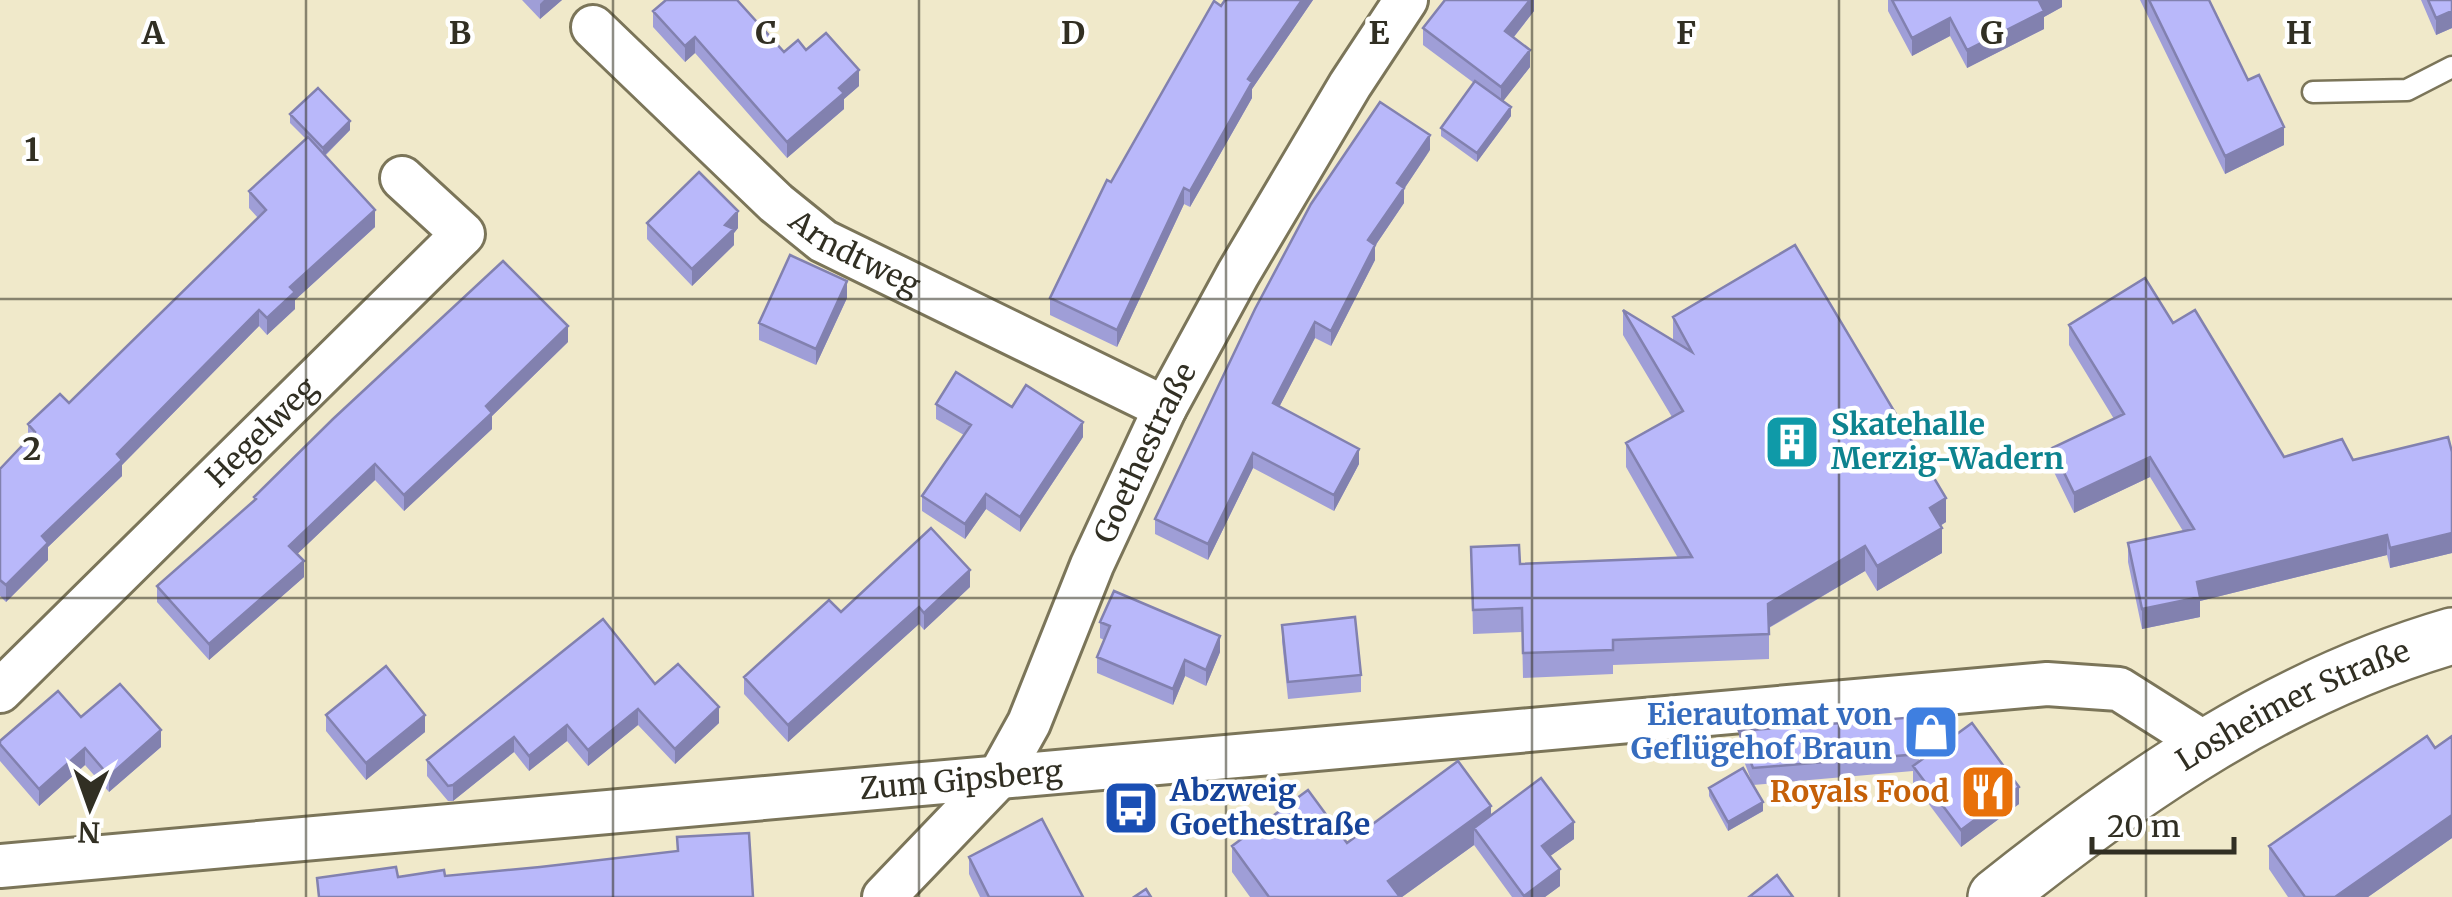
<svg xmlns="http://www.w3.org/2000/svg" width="2452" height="897" viewBox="0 0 2452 897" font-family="Merriweather,serif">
	<rect width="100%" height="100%" fill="#f0e9ca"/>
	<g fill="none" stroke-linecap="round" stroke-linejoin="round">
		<g stroke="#7b7559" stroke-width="25">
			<path id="lane" d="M2313,92L2407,90L2452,67"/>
		</g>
		<g stroke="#7b7559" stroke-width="48">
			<g id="street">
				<path id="s1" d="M593,27L776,203L823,241L1165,408"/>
				<path id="s2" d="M0,691L463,234L402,178"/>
				<path id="s3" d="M0,866L2047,684L2119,689L2206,744"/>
				<path id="s4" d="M884,897L999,777L1029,723L1092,565L1165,408L1238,274L1350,85L1406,0"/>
			</g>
		</g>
		<g stroke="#7b7559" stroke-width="60">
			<g id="secondary">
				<path id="s5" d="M1996,897C2135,786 2280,686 2452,636"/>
			</g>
		</g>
		<use href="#lane" stroke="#fff" stroke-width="20"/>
		<use href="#street" stroke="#fff" stroke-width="42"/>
		<use href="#secondary" stroke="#fff" stroke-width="55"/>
	</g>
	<path fill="#9f9ed7" d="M522,0H562L540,19Z
		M1225,0H1313L1252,89V98L1190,207L1184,204L1117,347L1050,315V298L1111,182Z
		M1534,0V11L1514,37L1530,67L1503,101L1511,116L1477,162L1441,136V128L1474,83L1423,45V28Z
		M1888,0H2062V7L2044,17V29L1967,68L1950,36L1912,56L1888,11Z
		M2140,0H2209L2248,80L2284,145L2225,174Z
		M2421,0H2452V28L2436,35Z
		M653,11L784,52L806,50L859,86L844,99V109L787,158L695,53L685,62L653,27Z
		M290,114L350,130L325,156L375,227L295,300V309L267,335L259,326L122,465V476L48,547V560L6,602L0,596V469L28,439V424L69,403L258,218L249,208V191L306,139L290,123Z
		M1430,150L1404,189V203L1375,246V260L1331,346L1315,338L1279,407L1359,464L1334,511L1253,468L1208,560L1155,534V519Z
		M647,223L738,228L734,233V245L692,286L647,239Z
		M847,298L816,365L759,340V323Z
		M1623,310L1673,340V317L1946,522L1940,526L1942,553L1877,591L1865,571L1769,628V659L1613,665V674L1523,678L1522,632L1473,634L1471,547L1520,564L1678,558L1626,467V443L1672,417L1623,335Z
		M2173,323L2284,457L2353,460L2452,452V553L2390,568L2387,555L2200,601V617L2142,629L2128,562V543L2183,531L2150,477L2074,513L2052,468V448L2114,419L2069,345V325Z
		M568,342L492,416V429L404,511L375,480L297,554L304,577L209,660L157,602V586L254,501V497Z
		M936,404L1012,407L1083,437L1020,532L986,509L965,539L922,511V496L964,435L936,419Z
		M970,587L924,630L919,624L788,742L744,694V677L841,612Z
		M1100,622L1220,652L1206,686L1185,676L1173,705L1097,673V657L1104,640L1100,638Z
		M1282,625L1361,675V692L1288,699L1282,641Z
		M655,684L719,723L675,764L638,725L588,766L567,741L529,771L514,752L453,801H448L427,776V760Z
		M326,715L425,732L366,780L326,731Z
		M81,717L161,747L109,792L85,765L39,806L0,761V741Z
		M1917,717L1919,761L2019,804L1961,847L1913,783V771L1753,785L1739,748V731Z
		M1709,788L1763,811L1728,831L1709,796Z
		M1491,815L1574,839L1550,856L1560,886L1545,897H1512L1474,845L1402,897H1250L1232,872V846L1347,843Z
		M2452,838L2368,897H2288L2269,869V846Z
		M969,857L1083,897H980L969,874Z"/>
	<path fill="#8281af" d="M544,0H562L540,19V4Z
		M1302,0H1313L1252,89V98L1190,207V191L1248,79Z
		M1530,0H1534V11L1505,48V31Z
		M2041,0H2062V7L2044,17V29L1967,68V50Z
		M2452,11V28L2436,35V18Z
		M1950,18V36L1912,56V38Z
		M695,37V53L685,62V46Z
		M1530,50V67L1501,104V87Z
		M859,70V86L844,99V109L787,158V142L839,88Z
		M1511,107V116L1477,162V153Z
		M350,121V130L323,157V148Z
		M2284,127V145L2225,174V156Z
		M1430,135V150L1404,189V203L1375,246V260L1331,346V331L1368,240L1397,183Z
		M1184,188V204L1117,347V330Z
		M375,210V227L295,300V309L267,335V318L290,287Z
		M738,211V228L734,233V245L692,286V269L725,225Z
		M847,281V298L816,365V349Z
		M259,310V326L122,465V476L48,547V560L6,602V585L42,536L117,454Z
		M1315,322V338L1273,419V403Z
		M568,326V342L492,416V429L404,511V495L486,406Z
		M1083,422V437L1020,532V517Z
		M1359,449V464L1334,511V495Z
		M1253,453V468L1208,560V544Z
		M2150,457V477L2074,513V493Z
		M375,464V480L289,562V546Z
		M986,494V509L965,539V524Z
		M1946,498V522L1930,532V508Z
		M1942,528V553L1877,591V566Z
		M2452,533V553L2390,568V548Z
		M2387,535V555L2200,601V617L2142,629V609L2197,582Z
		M1865,546V571L1768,628V604Z
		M304,561V577L209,660V644Z
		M970,570V587L924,630V613Z
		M919,607V624L788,742V725Z
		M1220,636V652L1206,686V670Z
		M1185,660V676L1173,705V689Z
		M719,707V723L675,764V749Z
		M638,709V725L588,766V750Z
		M425,715V732L366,780V763Z
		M567,725V741L529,771V756Z
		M161,730V747L109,792V776Z
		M514,737V752L453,801V785Z
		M85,748V765L39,806V789Z
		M2019,787V804L1961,847V830Z
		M1763,802V811L1728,831V822Z
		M1491,806V832L1474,828V845L1402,897H1388V881Z
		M2452,815V838L2368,897H2335Z
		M1574,822V839L1542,862V846Z
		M1560,869V886L1545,897H1524Z"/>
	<path fill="#b9b8fa" stroke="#8281af" stroke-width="2.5" d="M666,0H737L784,52L798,40L806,50L826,33L859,70L839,88L844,93L787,142L695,37L685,46L653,11Z
		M1225,0H1302L1248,79L1252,82L1190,191L1184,188L1117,330L1050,298L1107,180L1111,182L1214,1L1221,6Z
		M1445,0H1530L1505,31L1530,50L1501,87L1423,28Z
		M1892,0H2041L2039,1L2044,11L1967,50L1950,18L1912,38Z
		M2149,0H2209L2248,80L2259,75L2284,127L2225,156Z
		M2428,0H2452V11L2436,18Z
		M1475,81L1511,107L1477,153L1441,128Z
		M318,88L350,121L323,148L290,114Z
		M1380,102L1430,135L1397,183L1404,188L1368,240L1375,245L1331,331L1315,322L1273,403L1359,449L1334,495L1253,453L1208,544L1155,519L1255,309L1311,204Z
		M308,137L375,210L290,287L295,292L267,318L259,310L117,454L122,460L42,536L48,543L6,585L0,580V469L35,432L28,424L60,394L69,403L266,210L249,191Z
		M699,172L738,211L725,225L734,229L692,269L647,223Z
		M1795,245L1946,498L1930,508L1942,528L1877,566L1865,546L1768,604L1769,634L1613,640V650L1523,653L1522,608L1473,610L1471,547L1519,545L1520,564L1692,557L1626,443L1683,411L1623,310L1692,352L1673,317Z
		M790,255L847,281L816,349L759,323Z
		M503,261L568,326L486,406L492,413L404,495L375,464L289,546L304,561L209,644L157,586L256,499L254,497L333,419Z
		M2145,278L2173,323L2195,310L2284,457L2342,439L2353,460L2448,437L2452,452V533L2390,548L2387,535L2197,582L2200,597L2142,609L2128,543L2194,529L2150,457L2074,493L2052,448L2124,414L2069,325Z
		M956,372L1012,407L1026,385L1083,422L1020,517L986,494L965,524L922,496L971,425L936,404Z
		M931,528L970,570L924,613L919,607L788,725L744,677L829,600L841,612Z
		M1114,591L1220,636L1206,670L1185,660L1173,689L1097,657L1110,626L1100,622Z
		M1355,617L1361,675L1288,682L1282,625Z
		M603,619L655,684L678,664L719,707L675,749L638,709L588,750L567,725L529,756L514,737L453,785L448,786L427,760Z
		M386,666L425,715L366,763L326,715Z
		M120,684L161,730L109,776L85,748L39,789L0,744V741L58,691L81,717Z
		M1917,717L1919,754L1753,768L1739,731Z
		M1972,723L2019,787L1961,830L1913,766Z
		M2427,736L2435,748L2452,736V815L2335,897H2305L2269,846Z
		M1458,761L1491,806L1388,881L1400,897H1269L1232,846L1308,790L1347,843Z
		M1743,768L1763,802L1728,822L1709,788Z
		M1541,778L1574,822L1542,846L1560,869L1524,896L1474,828Z
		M1042,819L1083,897H989L969,857Z
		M749,833L753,897H319L317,878L396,867L398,877L444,870L445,876L540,867L678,851L677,837Z
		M1777,875L1793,897H1749Z
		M1146,889L1151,897H1134Z"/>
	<path fill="none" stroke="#312f23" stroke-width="2.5" stroke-opacity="0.55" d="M306,0V897M613,0V897M919,0V897M1226,0V897M1532,0V897M1839,0V897M2146,0V897M0,299H2452M0,598H2452"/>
	<defs>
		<g id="building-square" transform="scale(2.875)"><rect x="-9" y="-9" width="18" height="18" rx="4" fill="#0f9aa8" stroke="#fff"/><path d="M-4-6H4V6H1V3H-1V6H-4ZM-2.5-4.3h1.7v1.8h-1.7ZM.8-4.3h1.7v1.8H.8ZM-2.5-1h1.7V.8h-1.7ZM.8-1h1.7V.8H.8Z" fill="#fff"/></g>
		<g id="shop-square" transform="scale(2.875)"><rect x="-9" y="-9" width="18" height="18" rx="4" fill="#3f7fe0" stroke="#fff"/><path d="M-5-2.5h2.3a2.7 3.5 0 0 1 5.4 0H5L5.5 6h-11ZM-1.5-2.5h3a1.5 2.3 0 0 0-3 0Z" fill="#fff"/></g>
		<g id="restaurant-square" transform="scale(2.875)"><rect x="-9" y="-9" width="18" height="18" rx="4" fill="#e8710a" stroke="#fff"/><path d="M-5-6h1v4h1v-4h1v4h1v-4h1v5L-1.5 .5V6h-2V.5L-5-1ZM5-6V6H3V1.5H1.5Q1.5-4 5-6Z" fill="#fff"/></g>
		<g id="bus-square" transform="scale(2.875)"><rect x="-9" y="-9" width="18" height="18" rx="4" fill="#1a4fb4" stroke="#fff"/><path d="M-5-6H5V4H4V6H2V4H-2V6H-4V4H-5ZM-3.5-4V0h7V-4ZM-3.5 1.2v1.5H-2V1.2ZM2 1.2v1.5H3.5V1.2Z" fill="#fff"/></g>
	</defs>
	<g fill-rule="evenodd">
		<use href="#building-square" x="1792" y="442"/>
		<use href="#shop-square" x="1931" y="732"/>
		<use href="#restaurant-square" x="1988" y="792"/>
		<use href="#bus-square" x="1131" y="808"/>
	</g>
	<g text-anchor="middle" stroke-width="9" stroke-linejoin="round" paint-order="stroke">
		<g font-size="30" fill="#312f23" stroke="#fff">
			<text dy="10" stroke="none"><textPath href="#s1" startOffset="348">Arndtweg</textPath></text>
			<text dy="10" stroke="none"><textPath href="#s2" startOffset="368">Hegelweg</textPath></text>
			<text dy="10" stroke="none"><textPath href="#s4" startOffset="522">Goethestraße</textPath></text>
			<text dy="10" stroke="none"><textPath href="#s5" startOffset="355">Losheimer Straße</textPath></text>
			<text dy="10" stroke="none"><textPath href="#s3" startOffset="965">Zum Gipsberg</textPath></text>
		</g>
		<g font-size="30" font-weight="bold" fill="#0d838f" stroke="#fff" text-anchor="start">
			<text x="1831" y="435">Skatehalle<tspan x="1831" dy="34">Merzig-Wadern</tspan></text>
		</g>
		<g font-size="30" font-weight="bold" fill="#366cbe" stroke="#fff" text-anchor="end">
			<text x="1892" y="725">Eierautomat von<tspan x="1892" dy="34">Geflügehof Braun</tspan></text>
		</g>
		<g font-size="30" font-weight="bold" fill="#164399" stroke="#fff" text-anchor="start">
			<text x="1170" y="801">Abzweig<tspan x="1170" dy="34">Goethestraße</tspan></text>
		</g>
		<g font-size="30" font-weight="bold" fill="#c56008" stroke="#fff" text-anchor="end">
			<text x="1949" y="802">Royals Food</text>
		</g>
	</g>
	<g font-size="32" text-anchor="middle" font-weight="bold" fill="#312f23" stroke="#fff" stroke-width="9" stroke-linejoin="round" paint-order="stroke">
		<text x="153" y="44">A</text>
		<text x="460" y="44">B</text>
		<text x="766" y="44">C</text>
		<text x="1073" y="44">D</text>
		<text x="1379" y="44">E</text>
		<text x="1686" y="44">F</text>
		<text x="1992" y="44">G</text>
		<text x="2299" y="44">H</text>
		<text x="32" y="161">1</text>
		<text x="32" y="460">2</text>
	</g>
	<g transform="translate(90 807) rotate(182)" stroke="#ffffff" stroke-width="8" paint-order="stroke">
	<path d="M0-8L18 38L0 25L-18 38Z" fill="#312f23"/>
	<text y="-15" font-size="28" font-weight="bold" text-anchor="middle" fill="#312f23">N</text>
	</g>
	<path d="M2092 837v15h142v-15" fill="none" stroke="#312f23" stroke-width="5"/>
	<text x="2107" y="837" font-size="30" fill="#312f23" stroke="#ffffff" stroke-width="8" paint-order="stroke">20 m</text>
</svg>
